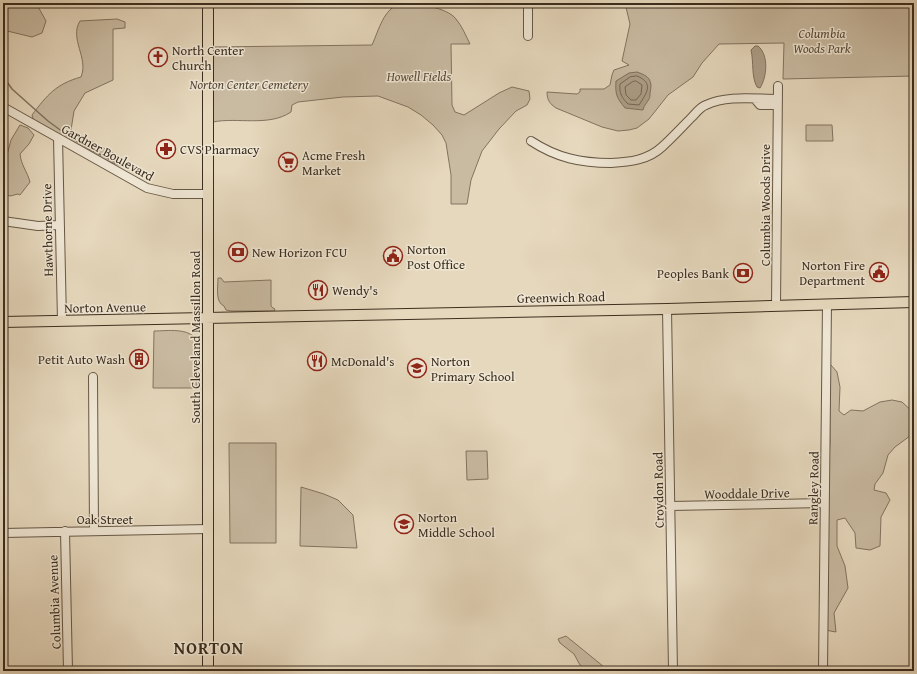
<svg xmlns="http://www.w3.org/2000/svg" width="917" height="674" viewBox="0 0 917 674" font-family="'Gentium Book Plus',serif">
	<rect width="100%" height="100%" fill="#e6d8bd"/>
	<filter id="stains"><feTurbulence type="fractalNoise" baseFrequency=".005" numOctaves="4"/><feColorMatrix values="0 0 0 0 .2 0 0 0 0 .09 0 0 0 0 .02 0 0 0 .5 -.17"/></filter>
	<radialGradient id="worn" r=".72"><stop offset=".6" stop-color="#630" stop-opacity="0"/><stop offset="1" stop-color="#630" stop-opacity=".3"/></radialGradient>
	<path fill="#c9bba2" stroke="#827460" d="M3,3H36L46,21L42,33L32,37L3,30Z
		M401,3C415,3 447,7 456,19C462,26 466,36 470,44H451L452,105L455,112L464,115L499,93L512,87L529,91L530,99L527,105L516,111L499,129L482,151L471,180L467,204H451V175L446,143L442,135L433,125L421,115L408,107L378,96L343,97L298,102L292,105L291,112C269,127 237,117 213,122L212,47L372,45C379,30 383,9 401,3Z
		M625,3H914V76L783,79L784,43L719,44L702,63L693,77L668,95L649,119L637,128L629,130L618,131L602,127L556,108C550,104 547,100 547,92L577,94L580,92V89H604L610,85L612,75L614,70L629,65L622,61L630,24Z
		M117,19L125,22V28L113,29V80L85,93L74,111L71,130L122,158L121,166C90,155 62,137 34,122L32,115C47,95 56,84 81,77C89,58 69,39 80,21Z
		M20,125L28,128L34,135L29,144L20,154C21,165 27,171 30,182L20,195L18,194L10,196L3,194V161L7,155L11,140Z
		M806,125H832L833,141H806Z
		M218,278H221L224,282L271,280V306L273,308L275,309L274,311H231L226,310L224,306C215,302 218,288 218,278Z
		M154,331C167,331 190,327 197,341V388H153Z
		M831,365L837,372L840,387L839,411L844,415L851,410L863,411L880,402L892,400L902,402L914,413V433L895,447L888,455L883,473L875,484L874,490L886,493L890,500L881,517L880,546L870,550L856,548L855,533L845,518L837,520V546L845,566L848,588L834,613L836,632L825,630L827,496L830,442L829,371Z
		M229,443H276V543H230Z
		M466,451H487L488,479L467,480Z
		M301,487L324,494L338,500L353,515L357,548L300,546Z
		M566,636L609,671H589L580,665L574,654L560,643L558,639Z"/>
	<path fill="#ac9e87" stroke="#7f715d" d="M755,46H758C769,55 767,77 760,88L757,87C751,76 754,63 751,50Z
		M637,72C649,76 653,80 650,93C650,95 650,97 649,99C647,103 644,105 643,110L625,108C617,98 615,95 616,81L629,73Z"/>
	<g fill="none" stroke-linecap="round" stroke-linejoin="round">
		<path stroke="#746652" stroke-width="1" d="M637,76C655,83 646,94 639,105L628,104C622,98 619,93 620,84L630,77Z
			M636,81L642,85L641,94L636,100H631L626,95L625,87L632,82Z"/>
		<path stroke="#7f715d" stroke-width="1.5" d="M3,76L12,89L48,121L67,135L91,150L123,166"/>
		<g stroke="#665846" stroke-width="10">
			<path id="minor" d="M528,3V36
				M755,99L760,105H777
				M3,107L147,188L173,194H208
				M58,138L62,321
				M531,141C557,158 581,163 611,163C630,162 648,160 662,147C673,137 682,127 692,117C696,113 700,107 706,105C727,95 754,99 778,99
				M3,221L38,226L59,225
				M776,306L778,86
				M667,309L673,671
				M93,377L94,531
				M670,506L824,503
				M65,531L68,671
				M3,533L208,529
				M823,671L827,304"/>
		</g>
		<g stroke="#3b2e1e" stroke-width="12">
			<path id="major" d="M3,322L667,309L914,302
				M208,671V3"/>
		</g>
		<use href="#minor" stroke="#efe6d4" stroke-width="8"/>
		<use href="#major" stroke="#e6d8bd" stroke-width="10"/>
	</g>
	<defs>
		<g id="church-ring" transform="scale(1)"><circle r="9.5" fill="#efe6d4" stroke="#8f2418" stroke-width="1.5"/><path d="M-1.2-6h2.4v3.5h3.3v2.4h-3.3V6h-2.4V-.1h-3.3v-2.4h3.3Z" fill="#8f2418"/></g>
		<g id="pharmacy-ring" transform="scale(1)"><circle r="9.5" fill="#efe6d4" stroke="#8f2418" stroke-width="1.5"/><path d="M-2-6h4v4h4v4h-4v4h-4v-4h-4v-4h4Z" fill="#8f2418"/></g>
		<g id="supermarket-ring" transform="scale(1)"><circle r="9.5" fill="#efe6d4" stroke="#8f2418" stroke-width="1.5"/><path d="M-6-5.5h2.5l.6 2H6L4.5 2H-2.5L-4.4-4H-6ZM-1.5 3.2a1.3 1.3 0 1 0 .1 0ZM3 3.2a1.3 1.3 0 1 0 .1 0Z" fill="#8f2418"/></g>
		<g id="bank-ring" transform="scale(1)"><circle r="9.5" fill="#efe6d4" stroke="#8f2418" stroke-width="1.5"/><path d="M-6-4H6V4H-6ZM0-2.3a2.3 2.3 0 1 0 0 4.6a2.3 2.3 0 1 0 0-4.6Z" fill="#8f2418"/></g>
		<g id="civic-ring" transform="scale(1)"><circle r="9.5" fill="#efe6d4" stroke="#8f2418" stroke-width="1.5"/><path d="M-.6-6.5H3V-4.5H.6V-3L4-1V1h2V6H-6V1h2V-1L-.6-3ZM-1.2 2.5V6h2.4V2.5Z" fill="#8f2418"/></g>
		<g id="restaurant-ring" transform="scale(1)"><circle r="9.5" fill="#efe6d4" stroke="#8f2418" stroke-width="1.5"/><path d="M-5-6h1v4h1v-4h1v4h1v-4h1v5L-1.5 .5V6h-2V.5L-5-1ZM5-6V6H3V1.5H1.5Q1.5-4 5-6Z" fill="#8f2418"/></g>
		<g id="building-ring" transform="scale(1)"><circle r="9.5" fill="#efe6d4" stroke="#8f2418" stroke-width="1.5"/><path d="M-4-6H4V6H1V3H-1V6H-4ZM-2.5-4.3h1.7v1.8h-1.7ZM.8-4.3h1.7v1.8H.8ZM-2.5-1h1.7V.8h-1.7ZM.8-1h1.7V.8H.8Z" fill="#8f2418"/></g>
		<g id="school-ring" transform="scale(1)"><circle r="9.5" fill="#efe6d4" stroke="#8f2418" stroke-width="1.5"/><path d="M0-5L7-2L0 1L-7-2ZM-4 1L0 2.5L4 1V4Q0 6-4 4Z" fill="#8f2418"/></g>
	</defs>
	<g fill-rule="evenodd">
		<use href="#church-ring" x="158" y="57"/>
		<use href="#pharmacy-ring" x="166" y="149"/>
		<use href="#supermarket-ring" x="288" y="162"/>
		<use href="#bank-ring" x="238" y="252"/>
		<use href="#civic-ring" x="393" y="256"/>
		<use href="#civic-ring" x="879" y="272"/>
		<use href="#bank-ring" x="743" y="273"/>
		<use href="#restaurant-ring" x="318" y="290"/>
		<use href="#building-ring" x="139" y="359"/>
		<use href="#restaurant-ring" x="317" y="361"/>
		<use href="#school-ring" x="417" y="368"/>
		<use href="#school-ring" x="404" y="524"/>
	</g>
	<g text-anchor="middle" stroke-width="3" stroke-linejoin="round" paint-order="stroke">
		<g font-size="13" font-style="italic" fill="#574a38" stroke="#efe6d4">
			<text x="822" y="38">Columbia<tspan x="822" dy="15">Woods Park</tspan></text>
			<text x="419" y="81">Howell Fields</text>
			<text x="249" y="89">Norton Center Cemetery</text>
		</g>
		<g font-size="13" fill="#3b2e1e" stroke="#efe6d4" text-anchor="start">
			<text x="172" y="55">North Center<tspan x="172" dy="15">Church</tspan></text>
			<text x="180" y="154">CVS Pharmacy</text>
			<text x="302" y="160">Acme Fresh<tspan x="302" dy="15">Market</tspan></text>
			<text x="407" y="254">Norton<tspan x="407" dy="15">Post Office</tspan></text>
			<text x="252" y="257">New Horizon FCU</text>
			<text x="865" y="270" text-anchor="end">Norton Fire<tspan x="865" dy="15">Department</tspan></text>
			<text x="729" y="278" text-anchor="end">Peoples Bank</text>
			<text x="332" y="295">Wendy's</text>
			<text x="125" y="364" text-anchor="end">Petit Auto Wash</text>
			<text x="331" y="366">McDonald's</text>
			<text x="431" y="366">Norton<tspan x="431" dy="15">Primary School</tspan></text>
			<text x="418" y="522">Norton<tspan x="418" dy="15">Middle School</tspan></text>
		</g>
		<g font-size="13" fill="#3b2e1e" stroke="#efe6d4">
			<text transform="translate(108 152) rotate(29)" y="5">Gardner Boulevard</text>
			<text transform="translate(765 205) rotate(-90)" y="5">Columbia Woods Drive</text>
			<text transform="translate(47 230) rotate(-91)" y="5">Hawthorne Drive</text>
			<text transform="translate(561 297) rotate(-1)" y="5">Greenwich Road</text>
			<text transform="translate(105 307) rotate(-1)" y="5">Norton Avenue</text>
			<text transform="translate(195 337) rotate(-90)" y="5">South Cleveland Massillon Road</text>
			<text transform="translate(813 488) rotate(-89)" y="5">Rangley Road</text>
			<text transform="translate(658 490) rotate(-91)" y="5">Croydon Road</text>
			<text transform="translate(747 493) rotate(-1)" y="5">Wooddale Drive</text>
			<text x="105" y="524">Oak Street</text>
			<text transform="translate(54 602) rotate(-92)" y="5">Columbia Avenue</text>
		</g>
		<g font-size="17" font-weight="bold" letter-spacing="1" fill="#3b2e1e" stroke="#efe6d4">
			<text x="209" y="654">NORTON</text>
		</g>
	</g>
	<rect width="917" height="674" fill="none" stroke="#e6d8bd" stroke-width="16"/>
	<rect x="4" y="4" width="909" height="666" fill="none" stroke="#3b2e1e" stroke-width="2"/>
	<rect x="8" y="8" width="901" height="658" fill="none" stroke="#3b2e1e"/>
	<rect width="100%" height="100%" filter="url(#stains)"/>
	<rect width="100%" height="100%" fill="url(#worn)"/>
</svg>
